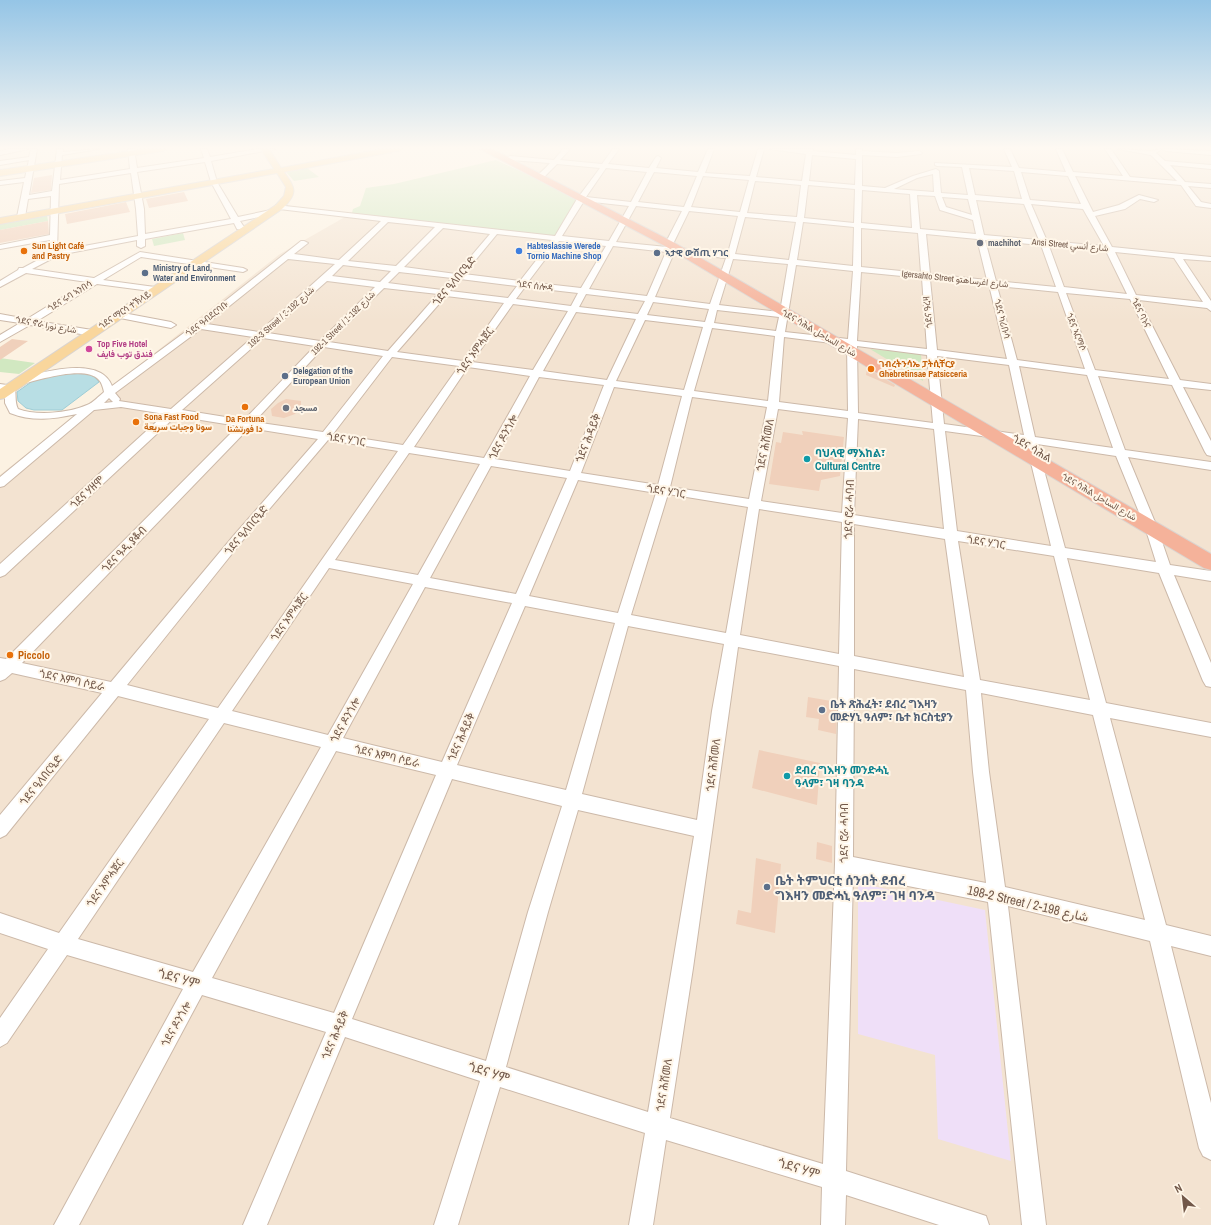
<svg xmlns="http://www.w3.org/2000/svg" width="1211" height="1225" viewBox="0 0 1211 1225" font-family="'Archivo Narrow',Vazirmatn,'Noto Sans Ethiopic',sans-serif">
	<rect width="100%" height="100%" fill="#fcf2e2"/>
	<path fill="#f3e3d1" d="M524,149H1211V1225H0V475L280,254L352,213L556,236L581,199L508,154Z"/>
	<path fill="#efdff8" d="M858,883L985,910L1011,1161L938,1139L935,1055L858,1034Z"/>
	<path fill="#d1e8c1" d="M496,160L581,199L556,236L352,213L353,209L360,206L366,188L394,184Z
		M307,168L319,177L294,181L287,173L288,171Z
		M47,215L48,221L0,230V224Z
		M183,233L185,240L154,246L152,239Z
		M870,349L921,354L923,381Z
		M0,358L35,363L19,374L0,372Z"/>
	<path fill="#b8dee4" stroke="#9ecdd6" d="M70,372C80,373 93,372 99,382L62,410H34L26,408L18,401L17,392L34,380Z"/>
	<path fill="#f0d0bb" d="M52,175L51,190L31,193L34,178Z
		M184,192L188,201L149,208L146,199Z
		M126,202L130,212L67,224L65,214Z
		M48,221L49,234L0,243V230Z
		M12,339L28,341L0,360V347Z
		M867,368L895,385L894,387L866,375Z
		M286,399L301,401V407L295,414L284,418L272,416L271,409L278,403Z
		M802,431L844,437L840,476L821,480L819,491L769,484L776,442L781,443L783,432L803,435Z
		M808,697L837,702L836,734L818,730L819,719L806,717Z
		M759,750L820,763L817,805L752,788Z
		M817,842L832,846V863L816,859Z
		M756,858L781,864L775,933L736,924L738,910L751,913Z"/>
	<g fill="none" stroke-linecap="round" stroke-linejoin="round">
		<g stroke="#ccb9a9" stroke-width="2">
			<path id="minor" d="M11,149H28L0,155V151Z
				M31,149H37L29,195L52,191L57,149H63V152L99,149L62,155L60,180L130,169L128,149H134L137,168L204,158L201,149H207L210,157L257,149H275L211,161L217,182L238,217L271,210L275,212L274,214L240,221L244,227L240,229H237L234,223L145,239V246L141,248L137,246V240L59,255L32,269L94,278L140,252L243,268L247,270L243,272L141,257L103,280L155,287L159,290L158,292L97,284L37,321L92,330L95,331L97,333L95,335L92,336L30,325L0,342V335L20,323L0,320V314L27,319L87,282L26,273L0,287V281L18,270L19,268H23L49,254L50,240L0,249V245L50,235L51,196L28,199L25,217L21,219L17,217L24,182L0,185V181L25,178L29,160L0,165V161L29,157ZM205,162L211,182L231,219L145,234L144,209L137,172ZM131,173L136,209L138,236L57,251L59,184Z
				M563,149H570L560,160L602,164L613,149H619L608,164L649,168L656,157L658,156L661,158L656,168L698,172L708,149H714L705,173L750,176L758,149H764L756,177L802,181L806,154L770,149H813V151L856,155V149H862V151L897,153L919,151L922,153L921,154L897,157L862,155V186L885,188L913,176L936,169L939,171L941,193L968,195L962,167L937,166L935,165V163L1012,167L1004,149H1010L1019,168L1066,172L1056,149H1062L1073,172L1123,176L1105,149H1111L1130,177L1177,181L1151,155L1118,149L1150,151L1162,149L1156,153L1165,161L1211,165V169L1170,165L1185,182L1211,184V188L1188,186L1201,202L1211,204V208L1196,206L1181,185L1075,176L1093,212L1119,205L1139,195L1158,200L1154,202L1140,199L1125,209L1095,216L1112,247L1211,257V261L1183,259L1211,301V311L1207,308L1139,300L1180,380L1211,384V390L1183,387L1211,441V456L1207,455L1205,452L1172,385L1098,376L1125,450L1211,462V470L1128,457L1157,527L1170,565L1211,571V581L1174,575L1211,663V687L1206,686L1203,681L1159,573L1067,558L1106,703L1211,723V737L1110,718L1166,925L1211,936V956L1171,946L1211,1103V1160L1203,1156L1199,1148L1150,941L1008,906L1046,1225H1022L988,902L853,875L846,1171L977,1213L986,1216L989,1225H939L846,1195L845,1225H821L822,1187L666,1140L653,1225H629L645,1133L500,1087L458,1225H434L480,1081L345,1037L267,1225H243L326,1032L202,995L79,1225H54L183,989L67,955L7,1043L0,1047V1018L48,949L0,933V913L59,933L209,719L118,696L6,835L0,838V815L102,693L12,673L5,679L0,681V658L6,659L238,426L176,416L5,575L0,577V564L165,414L121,407L94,410L4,486L0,487V477L77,414C53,419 33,422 10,413L5,403V391L0,390V384L14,386C17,393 14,401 18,409C36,416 69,413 87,405C93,403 99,396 104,392C103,388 102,383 99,380C85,364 36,381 18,385L13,382L14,380C39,373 100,354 112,386L196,324L301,241H304L308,243L294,254L339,260L381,221L279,209L275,207L276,205L555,236L577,199L600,168L557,164L545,176L538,179L535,177C540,173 545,169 550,163L510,160L507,158L510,156L554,160ZM812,155L856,159L855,185L809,181ZM606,168L647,172L631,202L586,197ZM969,168L1014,171L1022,199L975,195ZM654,172L697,176L684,207L638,202ZM1021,172L1068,176L1081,204L1030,200ZM933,174L934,192L894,189L917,178ZM703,176L749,180L740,212L691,207ZM755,181L801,185L797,217L747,213ZM808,185L855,189L854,223L804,218ZM862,190L910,194L912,228L861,223ZM917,195L935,196L940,210L973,220L976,234L920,229ZM942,197L968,199L972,215L946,207ZM976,200L1024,204L1039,240L984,235ZM584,201L629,206L609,241L562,236ZM1031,204L1083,209L1104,246L1047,241ZM636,206L682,211L665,244L669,246L673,244L689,211L738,216L728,253L616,242ZM745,217L796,222L789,260L735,254ZM388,222L435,227L396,266L348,261ZM803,222L854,227L853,266L797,260ZM443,228L490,234L456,274L404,267ZM861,228L918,233L921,273L861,267ZM497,234L552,240L520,281L464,274ZM926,234L977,239L987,280L930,274ZM985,240L1041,245L1056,287L996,281ZM559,241L606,246L581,288L528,282ZM613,246L666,252L647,296L589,289ZM1049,246L1106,251L1127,294L1064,287ZM1115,252L1174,258L1203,302L1136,295ZM674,253L726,258L710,304L655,297ZM288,259L335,264L259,332L207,324ZM733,259L788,264L780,312L719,305ZM343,265L391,271L380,282L332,276ZM796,265L853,271L848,339L785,332ZM399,272L452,278L442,290L388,283ZM861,272L922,278L927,349L857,341ZM460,279L517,286L508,298L450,291ZM930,279L989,285L1007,359L937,350ZM327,281L375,287L320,341L268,333ZM997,286L1058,292L1085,369L1017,360ZM525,287L578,293L571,306L516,299ZM384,288L438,294L388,351L329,342ZM1066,293L1130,299L1169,379L1095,370ZM586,294L645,301L638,314L579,307ZM446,296L504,303L463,361L397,352ZM653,302L709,309L705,322L647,315ZM513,304L568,311L533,370L472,362ZM717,310L779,317L776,331L714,323ZM576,312L636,319L607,380L543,371ZM645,320L703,327L684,390L616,381ZM712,328L775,336L768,401L694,391ZM201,329L253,337L171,409L119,401L120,399L115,393ZM784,337L847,345L848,411L779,402ZM263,338L315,346L244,420L182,410ZM857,346L927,355L933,423L858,413ZM324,347L383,356L323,432L254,422ZM937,356L1009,365L1024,435L944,424ZM392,357L459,366L403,445L333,434ZM1019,366L1087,375L1113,448L1035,437ZM468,367L530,376L484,458L414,447ZM539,377L604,385L570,471L495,459ZM614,387L682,396L658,485L581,473ZM692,397L767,407L749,499L670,487ZM109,398L113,402L104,403ZM778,409L848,418L842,513L761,501ZM858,419L934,429L944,529L854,515ZM249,428L318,439L235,534L111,682L22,663ZM945,431L1026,442L1051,546L957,531ZM328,440L398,451L218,708L127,685L243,540ZM1037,444L1116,456L1145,527L1156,562L1065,548ZM409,453L480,464L418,575L335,560ZM491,466L567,478L516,594L430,578ZM578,480L656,493L618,613L529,596ZM668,494L748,507L726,633L631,615ZM759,509L842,522L839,654L740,635ZM854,524L945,539L964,677L854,656ZM958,541L1054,556L1090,700L980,680ZM329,568L413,584L328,735L232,711ZM425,587L512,603L442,762L343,738ZM525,606L615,623L566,790L457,765ZM628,626L724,644L712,711L697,820L582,794ZM738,647L839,666L835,864L823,1164L670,1118L693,968ZM854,669L966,690L973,772L986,883L853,857ZM981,693L1093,715L1145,920L1005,887L989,772ZM224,723L321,747L193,972L78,939ZM336,751L436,775L334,1013L212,978ZM452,779L562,806L528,912L486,1061L352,1019ZM578,810L694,836L648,1112L506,1067L548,912Z
				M1163,149L1211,151V155L1166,151Z
				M118,312L171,322L176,325L171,328L115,317L114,315Z"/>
		</g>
		<g stroke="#dad4d0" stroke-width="2">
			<path id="major" d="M144,149H167L163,151L0,176V170Z
				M261,149H269L281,168L382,149H402L398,151L284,172C296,189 298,193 282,209L5,398L0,399V389L276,205L284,196L286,187L277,173L0,224V218L274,169Z"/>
		</g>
		<g stroke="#dad4d0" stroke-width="2">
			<path id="highway" d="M480,149H492L673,242L1211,554V570L1204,568L665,246Z"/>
		</g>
		<use href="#minor" fill="#fff" fill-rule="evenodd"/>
		<use href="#major" fill="#f9d69c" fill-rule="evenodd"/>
		<use href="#highway" fill="#f5b29a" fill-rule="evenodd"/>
	</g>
	<linearGradient id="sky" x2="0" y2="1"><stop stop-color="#95c5e6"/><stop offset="0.46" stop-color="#fef9f2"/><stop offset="1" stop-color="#fef9f2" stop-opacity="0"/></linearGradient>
	<rect width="1211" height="321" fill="url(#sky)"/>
	<g fill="#6b7280" stroke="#fff6e8" stroke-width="1.5">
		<circle cx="980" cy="243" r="4"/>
		<circle cx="286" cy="408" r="4"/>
	</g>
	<g fill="#e8710a" stroke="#fff6e8" stroke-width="1.5">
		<circle cx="24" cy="251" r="4"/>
		<circle cx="871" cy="369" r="4"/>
		<circle cx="245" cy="407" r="4"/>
		<circle cx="136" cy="422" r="4"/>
		<circle cx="10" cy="655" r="4"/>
	</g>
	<circle fill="#3f7fe0" stroke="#fff6e8" stroke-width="1.5" cx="519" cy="251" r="4"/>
	<g fill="#5c6f8a" stroke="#fff6e8" stroke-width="1.5">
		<circle cx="657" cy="253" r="4"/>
		<circle cx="145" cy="273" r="4"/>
		<circle cx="285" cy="376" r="4"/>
		<circle cx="822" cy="710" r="4"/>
		<circle cx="767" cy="887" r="4"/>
	</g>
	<circle fill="#d1479c" stroke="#fff6e8" stroke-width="1.5" cx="89" cy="349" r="4"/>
	<g fill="#0f9aa8" stroke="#fff6e8" stroke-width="1.5">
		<circle cx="807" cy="459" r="4"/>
		<circle cx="787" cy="776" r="4"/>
	</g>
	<g text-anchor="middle" stroke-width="4" stroke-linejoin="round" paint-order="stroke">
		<g font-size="9" font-weight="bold" fill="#5b616d" stroke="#fff6e8" text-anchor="start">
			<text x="988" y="246">machihot</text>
			<text x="294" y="411">مسجد</text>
		</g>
		<g font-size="9" fill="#725849" stroke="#fff6e8">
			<text transform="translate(1070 245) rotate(5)" y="3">Ansi Street شارع أنسي</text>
			<text transform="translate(955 279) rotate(6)" y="3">Igersahto Street شارع اغرساهتو</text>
			<text transform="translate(535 286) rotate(7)" y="3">ጎደና ሰሎዳ</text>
			<text transform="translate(70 296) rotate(-32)" y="3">ጎደና ሩባ ኣንበሳ</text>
			<text transform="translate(125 310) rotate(-34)" y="3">ጎደና ማርሳ ተኽላይ</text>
			<text transform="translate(928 312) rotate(-96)" y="3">ጎደና ዓረዛ</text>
			<text transform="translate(1141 313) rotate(64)" y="3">ጎደና ባኑና</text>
			<text transform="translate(281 317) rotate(-42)" y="3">192-3 Street / شارع 192-3</text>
			<text transform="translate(207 319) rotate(-38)" y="3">ጎደና ዓብደርባቡ</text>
			<text transform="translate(1002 319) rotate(75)" y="3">ጎደና ካሪቡሳ</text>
			<text transform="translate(343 323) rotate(-45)" y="3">192-1 Street / شارع 192-1</text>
			<text transform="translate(46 325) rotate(10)" y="3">ጎደና ኖራ شارع نورا</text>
			<text transform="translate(1076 332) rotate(69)" y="3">ጎደና ኣርማሶ</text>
			<text transform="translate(819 333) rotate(30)" y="3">ጎደና ሳሕል شارع الساحل</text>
			<text transform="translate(1099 497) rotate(30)" y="3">ጎደና ሳሕል شارع الساحل</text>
		</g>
		<g font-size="9" font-weight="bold" fill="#c56008" stroke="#fff6e8" text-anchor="start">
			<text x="32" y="249">Sun Light Café<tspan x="32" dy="10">and Pastry</tspan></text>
			<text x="879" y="367">ገብረትንሳኤ ፓትሲቸርያ<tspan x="879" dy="10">Ghebretinsae Patsicceria</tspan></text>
			<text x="144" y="420">Sona Fast Food<tspan x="144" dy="10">سونا وجبات سريعة</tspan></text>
			<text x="245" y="422" text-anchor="middle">Da Fortuna<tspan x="245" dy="10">دا فورتشنا</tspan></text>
		</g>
		<g font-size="9" font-weight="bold" fill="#366cbe" stroke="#fff6e8" text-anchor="start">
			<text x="527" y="249">Habteslassie Werede<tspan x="527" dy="10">Tornio Machine Shop</tspan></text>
		</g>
		<g font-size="9" font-weight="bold" fill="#4e5e75" stroke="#fff6e8" text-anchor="start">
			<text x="665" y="256">ኣታዊ ውሽጢ ሃገር</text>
			<text x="153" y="271">Ministry of Land,<tspan x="153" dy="10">Water and Environment</tspan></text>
			<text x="293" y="374">Delegation of the<tspan x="293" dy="10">European Union</tspan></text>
		</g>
		<g font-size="9" font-weight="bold" fill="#b23c85" stroke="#fff6e8" text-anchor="start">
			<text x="97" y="347">Top Five Hotel<tspan x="97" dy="10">فندق توب فايف</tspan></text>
		</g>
		<g font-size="11" fill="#725849" stroke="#fff6e8">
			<text transform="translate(454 281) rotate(-50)" y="4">ጎደና ዒላበርዒድ</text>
			<text transform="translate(475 351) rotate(-55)" y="4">ጎደና ኦምሓጀር</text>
			<text transform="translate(503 437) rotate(-62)" y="4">ጎደና ዶንጎሎ</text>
			<text transform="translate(588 438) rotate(-69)" y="4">ጎደና ሕዳይቅ</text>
			<text transform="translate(346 439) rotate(9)" y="4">ጎደና ሃገር</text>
			<text transform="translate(765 445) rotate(-79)" y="4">ጎደና ሕሽመለ</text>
			<text transform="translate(1032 448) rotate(30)" y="4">ጎደና ሳሕል</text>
			<text transform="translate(666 491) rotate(9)" y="4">ጎደና ሃገር</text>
			<text transform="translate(87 492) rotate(-43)" y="4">ጎደና ሃዘሞ</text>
			<text transform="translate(849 509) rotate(-88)" y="4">ጎደና ሮራ ሓባብ</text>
			<text transform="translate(246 530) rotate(-50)" y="4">ጎደና ዒላበርዒድ</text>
			<text transform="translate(986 542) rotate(9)" y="4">ጎደና ሃገር</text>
			<text transform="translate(124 549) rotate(-46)" y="4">ጎደና ዓዲ ያቆብ</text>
			<text transform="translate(289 617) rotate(-55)" y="4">ጎደና ኦምሓጀር</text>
			<text transform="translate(72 680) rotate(12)" y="4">ጎደና እምባ ሶይራ</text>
			<text transform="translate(345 720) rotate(-61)" y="4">ጎደና ዶንጎሎ</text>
			<text transform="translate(461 737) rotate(-66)" y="4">ጎደና ሕዳይቅ</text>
			<text transform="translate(387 756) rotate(13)" y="4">ጎደና እምባ ሶይራ</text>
			<text transform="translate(713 765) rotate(-83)" y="4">ጎደና ሕሽመለ</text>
			<text transform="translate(41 780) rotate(-51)" y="4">ጎደና ዒላበርዒድ</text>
			<text transform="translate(844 833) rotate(-90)" y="4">ጎደና ሮራ ሓባብ</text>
			<text transform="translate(105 883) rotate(-55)" y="4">ጎደና ኦምሓጀር</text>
			<text transform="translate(176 1024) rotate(-61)" y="4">ጎደና ዶንጎሎ</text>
			<text transform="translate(335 1035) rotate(-67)" y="4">ጎደና ሕዳይቅ</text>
			<text transform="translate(664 1085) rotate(-81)" y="4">ጎደና ሕሽመለ</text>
		</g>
		<g font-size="11" font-weight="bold" fill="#0d838f" stroke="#fff6e8" text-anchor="start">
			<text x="815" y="457">ባህላዊ ማእከል፣<tspan x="815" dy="13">Cultural Centre</tspan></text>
			<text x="795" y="774">ደብረ ግእዛን መንድሓኒ<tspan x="795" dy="13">ዓላም፣ ገዛ ባንዳ</tspan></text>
		</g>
		<g font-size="11" font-weight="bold" fill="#c56008" stroke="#fff6e8" text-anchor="start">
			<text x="18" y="659">Piccolo</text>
		</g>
		<g font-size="11" font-weight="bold" fill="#4e5e75" stroke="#fff6e8" text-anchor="start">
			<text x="830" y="708">ቤት ጽሕፈት፣ ደብረ ግእዛን<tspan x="830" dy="13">መድሃኒ ዓለም፣ ቤተ ክርስቲያን</tspan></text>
		</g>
		<g font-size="13" font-weight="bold" fill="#4e5e75" stroke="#fff6e8" text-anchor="start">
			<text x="775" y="885">ቤት ትምህርቲ ሰንበት ደብረ<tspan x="775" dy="15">ግእዛን መድሓኒ ዓለም፣ ገዛ ባንዳ</tspan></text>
		</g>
		<g font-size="13" fill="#725849" stroke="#fff6e8">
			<text transform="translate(1028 903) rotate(13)" y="5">198-2 Street / شارع 198-2</text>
			<text transform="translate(179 978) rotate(16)" y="5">ጎደና ሃም</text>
			<text transform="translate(489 1072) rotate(18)" y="5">ጎደና ሃም</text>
			<text transform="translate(799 1168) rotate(17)" y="5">ጎደና ሃም</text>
		</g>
	</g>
	<g transform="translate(1183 1197) rotate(332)" stroke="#fff6e8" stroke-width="3" paint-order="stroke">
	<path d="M0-3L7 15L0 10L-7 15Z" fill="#725849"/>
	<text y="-6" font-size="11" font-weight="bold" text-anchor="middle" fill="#725849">N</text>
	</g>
</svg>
